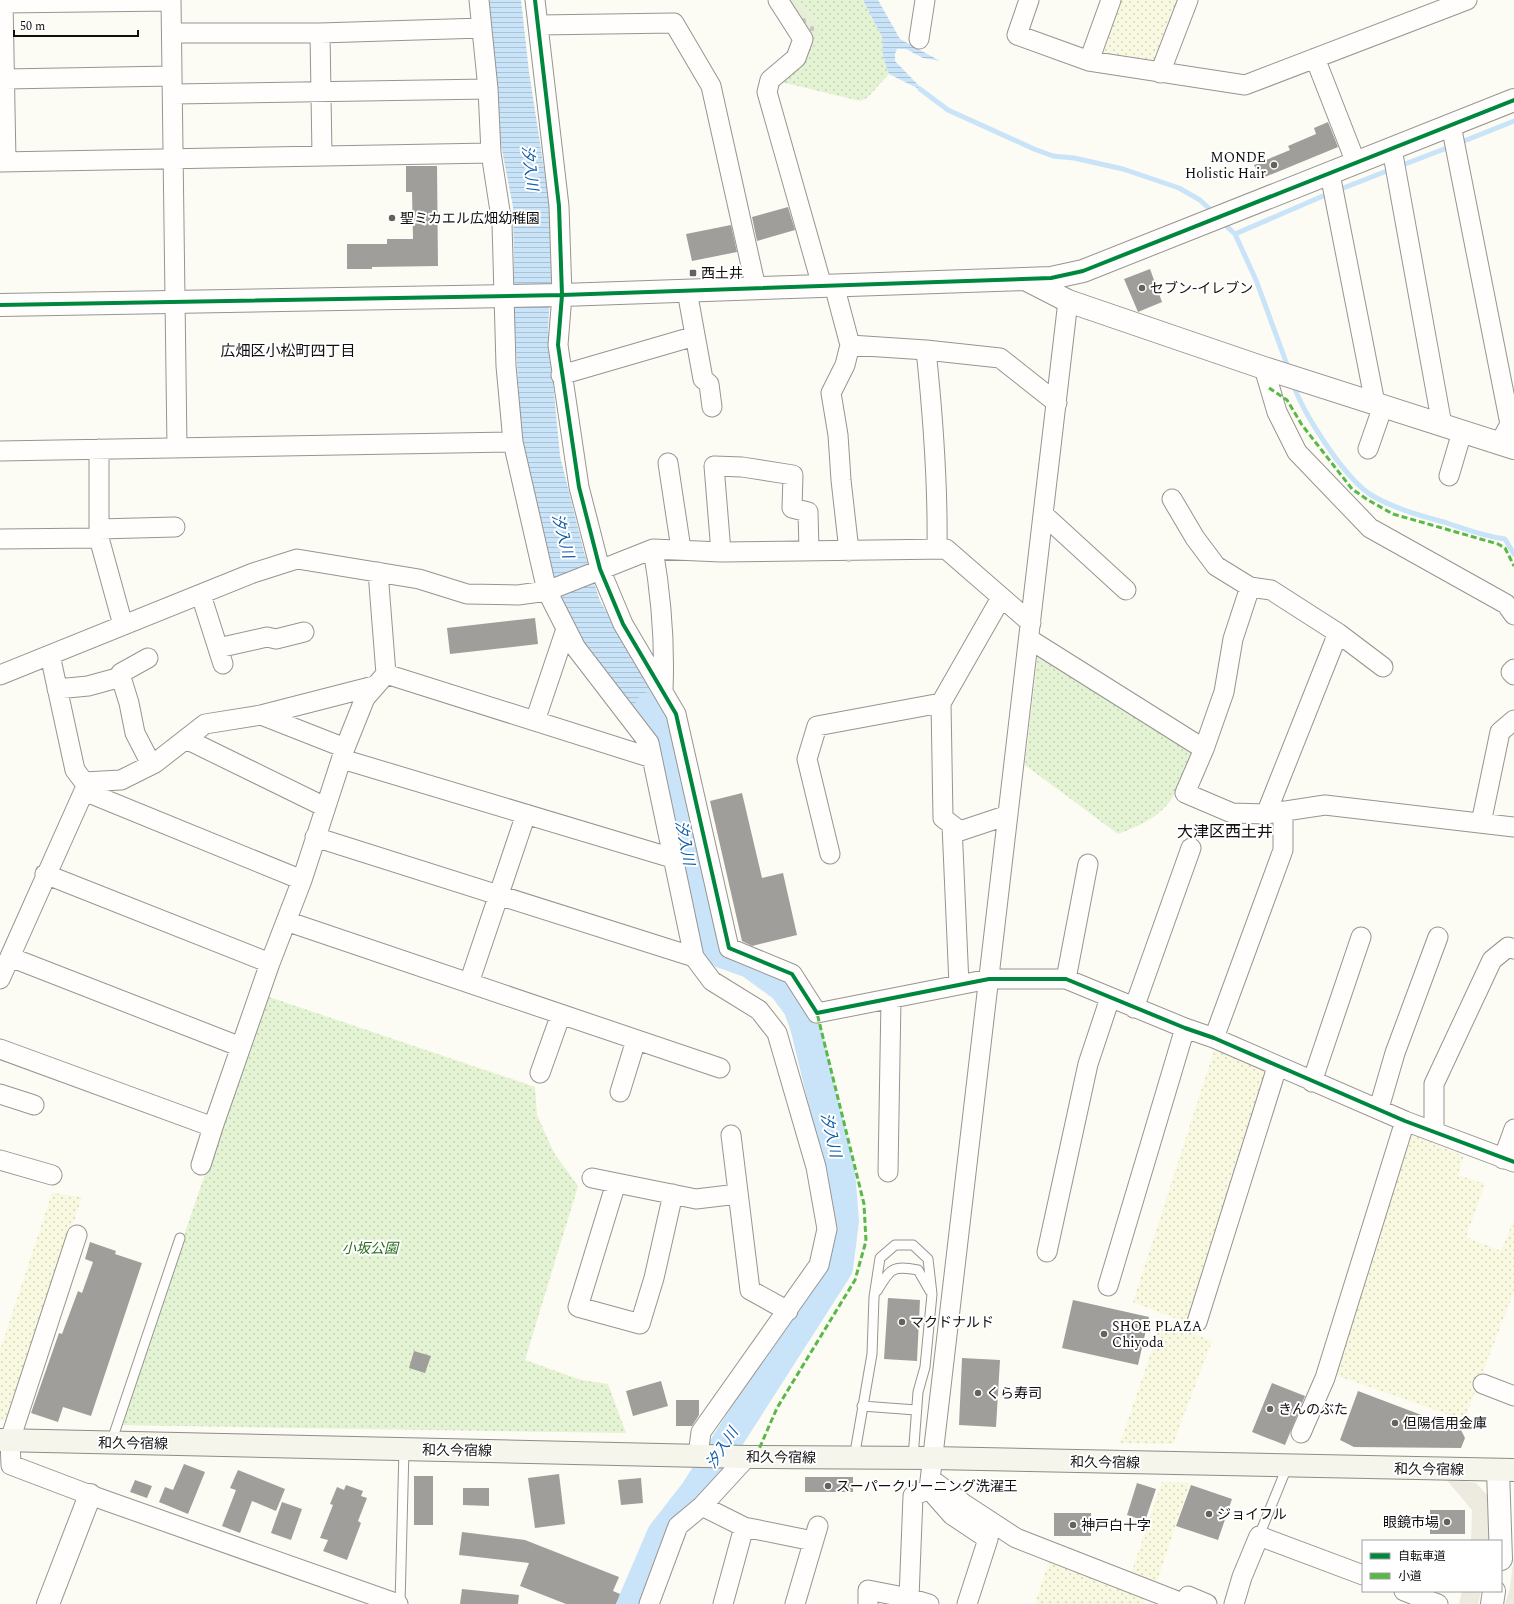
<svg xmlns="http://www.w3.org/2000/svg" width="1514" height="1604" viewBox="0 0 1514 1604" font-family="Spectral,'Noto Sans JP',serif">
	<defs>
		<pattern id="farmland-dots" width="8" height="8" patternUnits="userSpaceOnUse"><rect width="8" height="8" fill="#f9f8e0"/><path d="M2 2h.1M6 6h.1" fill="none" stroke="#d4d3bf" stroke-width="1.8" stroke-linecap="round"/></pattern>
		<pattern id="cemetery-stones" width="16" height="16" patternUnits="userSpaceOnUse"><rect width="16" height="16" fill="#e7eed7"/><path d="M2 7V4a2 2 0 0 1 4 0v3zM10 15v-3a2 2 0 0 1 4 0v3z" fill="#c5cbb7"/></pattern>
		<pattern id="park-dots" width="8" height="8" patternUnits="userSpaceOnUse"><rect width="8" height="8" fill="#e4f3d3"/><path d="M2 2h.1M6 6h.1" fill="none" stroke="#c2cfb4" stroke-width="1.8" stroke-linecap="round"/></pattern>
		<pattern id="water-rules" width="6" height="5" patternUnits="userSpaceOnUse"><rect width="6" height="5" fill="#c9e4f8"/><path d="M0 2.5h6" fill="none" stroke="#abc2d3"/></pattern>
	</defs>
	<rect width="100%" height="100%" fill="#fcfbf4"/>
	<path fill="url(#farmland-dots)" d="M1116,0H1179L1157,58L1148,64L1104,58L1098,48Z
		M1215,1048L1266,1068L1187,1323L1133,1302Z
		M1411,1134L1464,1156L1458,1175L1485,1184L1466,1237L1501,1251L1514,1220V1292L1464,1420L1335,1375L1389,1193Z
		M52,1193L82,1197L8,1421L0,1420V1351Z
		M1162,1321L1212,1341L1173,1444L1120,1443Z
		M1162,1482L1190,1483L1155,1587L1130,1577Z
		M1051,1555L1147,1592L1143,1604H1035Z"/>
	<path fill="url(#cemetery-stones)" d="M783,0H795L824,33L808,40Z"/>
	<path fill="url(#park-dots)" d="M795,0H863L882,37L883,57L889,74L867,98L860,101L777,81L808,40L824,33Z
		M1038,653L1193,753C1174,801 1169,815 1118,834L1025,765Z
		M266,996L535,1087L537,1115L554,1153L578,1186L525,1360L581,1380L608,1384L626,1433L119,1425Z"/>
	<path fill="#edeadf" d="M1445,1478L1476,1483L1490,1498L1489,1541H1471L1472,1510Z
		M1514,1555V1604H1505L1510,1588Z
		M1462,1591H1481L1478,1604H1459Z"/>
	<path fill="url(#water-rules)" d="M485,0H521L529,72L551,214L552,264L548,329L560,456L584,552L600,601L642,672L665,725L666,801L651,734L579,638L552,575L521,432L515,331L513,207L501,145L494,60Z
		M863,0H878L900,39L940,61L923,58L906,49H897L895,54V61L925,92L889,74L883,57L882,37Z"/>
	<g fill="none" stroke-linecap="round" stroke-linejoin="round">
		<path stroke="#c9e4f8" stroke-width="5" d="M920,89L948,110L1034,149L1053,156L1074,158L1123,169L1179,188L1200,200L1214,213
			M1459,143L1514,121
			M1400,166L1452,146
			M1222,222L1235,234L1256,280L1289,370
			M1235,234L1323,196L1392,169
			M1293,383C1302,412 1346,481 1373,496C1395,509 1422,516 1447,523C1468,530 1483,536 1505,539L1514,554"/>
		<path stroke="#c9e4f8" stroke-width="30" d="M632,1604L662,1534L694,1493L838,1268L844,1221L840,1171L805,1026L798,1007L783,987L750,963L722,953L711,945L701,928L667,748L650,707"/>
	</g>
	<path fill="#a09e9a" d="M1328,122L1338,147L1260,179L1254,165L1290,150L1288,146L1316,134L1314,128Z
		M406,166H437L438,266L372,267V269H347V244H387V239H413L412,192H406Z
		M788,207L795,230L757,241L752,217Z
		M731,225L737,252L692,261L686,234Z
		M1150,269L1162,302L1138,312L1124,279Z
		M535,618L538,644L450,654L447,628Z
		M742,793L762,878L783,873L797,935L752,946L742,941L710,801Z
		M90,1242L116,1251L115,1254L142,1263L91,1416L63,1407L58,1422L31,1413L59,1333L62,1334L78,1291L82,1293L93,1262L85,1259Z
		M888,1298L920,1300L917,1361L884,1359Z
		M1073,1300L1149,1317L1138,1365L1062,1348Z
		M414,1351L431,1356L425,1373L409,1368Z
		M962,1358L1000,1360L996,1427L959,1425Z
		M661,1381L668,1406L633,1416L626,1391Z
		M1272,1383L1305,1396L1285,1445L1252,1432Z
		M1358,1391L1461,1430L1465,1438L1461,1448L1354,1447L1340,1440Z
		M676,1400H699V1415L692,1426H676Z
		M184,1464L205,1472L188,1514L159,1502L165,1487L173,1490Z
		M238,1470L285,1489L276,1511L252,1501L240,1533L222,1526L236,1490L230,1488Z
		M559,1474L565,1524L535,1528L528,1478Z
		M414,1476H433V1525H414Z
		M805,1477H853V1492H805Z
		M641,1478L643,1503L621,1505L618,1480Z
		M135,1480L152,1486L147,1498L130,1492Z
		M1137,1483L1156,1489L1145,1521L1127,1515Z
		M346,1485L363,1491L361,1496L367,1498L358,1521L361,1523L347,1560L323,1551L328,1540L320,1538L333,1505L330,1504L337,1487L344,1490Z
		M1191,1485L1232,1499L1218,1540L1176,1526Z
		M463,1488H489V1506L463,1505Z
		M282,1502L302,1509L291,1540L271,1533Z
		M1430,1510H1465V1534H1430Z
		M1054,1513H1091V1536H1054Z
		M462,1532L525,1540L619,1577L613,1591L620,1594L616,1604H566L520,1586L529,1563L459,1555Z
		M462,1589L519,1595L518,1604H460Z"/>
	<g fill="none" stroke-linecap="round" stroke-linejoin="round">
		<g stroke="#969592" stroke-width="11">
			<path id="service" d="M877,1291C890,1269 892,1265 918,1270L930,1291
				M862,1406L916,1410
				M111,1443L180,1238
				M854,1458L872,1354L874,1297L880,1258L895,1245H913L928,1259L932,1294L925,1367L918,1392L913,1458
				M1259,1536L1287,1467
				M400,1604L404,1449"/>
		</g>
		<g stroke="#969592" stroke-width="21">
			<path id="minor" d="M3,0L6,161
				M171,0L177,448
				M479,0L488,89L491,153L502,224L506,366L513,442L547,591L576,648L649,743L694,957L712,981L759,1010L777,1033L816,1167L827,1229L819,1265L701,1432L698,1455
				M535,0L559,206L562,295L558,345L579,487L600,569L623,624L676,714L729,948L792,974L817,1013L989,979H1066L1185,1028L1214,1038L1405,1121L1514,1162
				M778,0L803,39L796,58L770,80L767,92L822,286
				M1029,0L1017,35L1089,61L1245,85L1467,0
				M3,3L171,1
				M539,25L674,23L711,86L756,288
				M172,33H320L482,28
				M320,33L322,156
				M919,39L925,0
				M1315,58L1356,163
				M1089,61L1111,0
				M1160,73L1188,0
				M5,79L172,76
				M173,94L488,89
				M1451,125L1510,424L1499,444
				M1392,149L1442,425
				M0,162L491,153
				M1330,174L1375,403
				M834,285L850,345L845,365L831,393L838,435L841,480L849,551
				M687,291L703,379L709,384L712,407
				M850,345L926,350L1000,358L1057,403
				M926,350C933,416 938,482 937,549
				M1264,368L1277,412L1297,452L1370,528L1506,604L1514,615
				M561,375L695,336
				M99,449V538L123,625
				M1368,449L1383,406
				M0,451L513,442
				M668,463L681,549
				M1449,476L1462,432
				M1172,499L1195,538L1216,566L1250,587L1271,590L1338,633L1383,667
				M1044,515L1126,590
				M99,529L175,527
				M0,539L99,538
				M653,549C661,595 665,643 663,690
				M721,552L714,466L742,467L793,475L792,508L808,512L809,550
				M1250,587L1233,639L1224,692L1204,749L1185,793L1232,813L1266,814L1325,805L1514,827
				M201,595L223,664
				M1029,639L1204,749
				M218,648L267,637L276,639L304,632
				M50,655L75,770L84,782L121,780L155,763L205,724L261,715L374,686
				M1514,669L1511,672L1514,675
				M386,674L652,758
				M0,675L253,573L297,559L419,579L467,594L518,595L547,591L653,549L721,552L946,549L1031,623
				M121,677L129,703L135,733L151,764
				M57,689L88,686L121,677V673L148,658
				M941,703L1001,598
				M261,715L345,748
				M535,721L566,629
				M186,739L325,807
				M342,759L672,858
				M1266,814L1338,633
				M1481,823L1500,732L1514,720
				M952,825L959,985
				M315,837L694,957
				M830,854L807,759L817,726L941,703L943,818L960,831L1008,815
				M45,874L270,963
				M286,921L720,1068
				M10,957L241,1047
				M0,979L84,791L302,880
				M1066,979L1088,864
				M469,983L526,814
				M1134,1008L1191,848
				M1214,1038L1283,850V811
				M0,1049L213,1127
				M540,1073L561,1014
				M1312,1082L1361,937
				M620,1092L636,1040
				M0,1094L34,1105
				M1379,1108L1395,1053L1438,937
				M1434,1132V1084L1492,960L1508,947L1514,949
				M731,1135L750,1290L788,1311
				M1503,1159L1514,1129
				M0,1160L52,1175
				M201,1165L213,1127L270,963L302,880L345,748L365,698L386,674L378,572
				M888,1172L891,999
				M592,1178L696,1199L738,1194
				M616,1183L578,1307L640,1324L654,1278L673,1194
				M77,1235L10,1440L11,1465L90,1495L398,1604
				M1047,1252L1088,1064L1110,998
				M1108,1286L1185,1028
				M1197,1322L1277,1067
				M1483,1384L1514,1396
				M1301,1433L1325,1378L1405,1121
				M931,1479L964,1504L1016,1538L1185,1604
				M929,1489L1068,301
				M929,1489L952,1515L988,1539L967,1604
				M702,1506L744,1527L813,1541
				M1404,1591L1438,1604
				M909,1598L913,1496L929,1489
				M649,1604L678,1526L702,1506L747,1457
				M723,1604L744,1527
				M795,1604L818,1526
				M868,1604V1590L909,1598L929,1604
				M1186,1604L1188,1596L1207,1604
				M1234,1604L1242,1577L1259,1536L1363,1575"/>
		</g>
		<g stroke="#969592" stroke-width="24">
			<path id="tertiary" d="M1027,280L1068,301L1264,368L1514,448
				M0,305L562,295L1051,278L1083,271L1514,100
				M1498,1470L1501,1559
				M48,1604L90,1495
				M1492,1604L1494,1591"/>
		</g>
		<g stroke="#8c8c89" stroke-width="24">
			<path id="secondary" d="M0,1440L747,1457L932,1458L1514,1470"/>
		</g>
		<use href="#service" stroke="#fffefd" stroke-width="9"/>
		<use href="#minor" stroke="#fffefd" stroke-width="19"/>
		<use href="#tertiary" stroke="#fffefd" stroke-width="22"/>
		<use href="#secondary" stroke="#f5f5eb" stroke-width="22"/>
		<path stroke="#58b947" stroke-width="3" stroke-dasharray="6 3" stroke-linecap="butt" d="M1269,388L1287,400L1302,425L1352,489L1368,500L1393,514L1498,544L1505,548L1514,566
			M756,1456L777,1408L855,1280L866,1241L864,1204L817,1013"/>
		<g stroke="#fff" stroke-width="6">
			<path id="cycleway" d="M535,0L559,206L562,295L558,345L579,487L600,569L623,624L676,714L729,948L792,974L817,1013L989,979H1066L1185,1028L1214,1038L1405,1121L1514,1162
				M0,305L562,295L1051,278L1083,271L1514,100"/>
		</g>
		<use href="#cycleway" stroke="#00873e" stroke-width="4"/>
	</g>
	<g fill="#62625f" stroke="#fff" stroke-width="1.5">
		<circle cx="1274" cy="165" r="4"/>
		<circle cx="392" cy="218" r="4"/>
		<rect x="689" y="269" width="8" height="8" rx="2"/>
		<circle cx="1142" cy="288" r="4"/>
		<circle cx="902" cy="1322" r="4"/>
		<circle cx="1104" cy="1334" r="4"/>
		<circle cx="978" cy="1393" r="4"/>
		<circle cx="1270" cy="1409" r="4"/>
		<circle cx="1395" cy="1423" r="4"/>
		<circle cx="828" cy="1486" r="4"/>
		<circle cx="1209" cy="1514" r="4"/>
		<circle cx="1447" cy="1522" r="4"/>
		<circle cx="1073" cy="1525" r="4"/>
	</g>
	<g text-anchor="middle" stroke-width="4" stroke-linejoin="round" paint-order="stroke">
		<g font-size="14" fill="#0f0f0f" stroke="#fff" text-anchor="start">
			<text x="1266" y="162" text-anchor="end">MONDE<tspan x="1266" dy="16">Holistic Hair</tspan></text>
			<text x="400" y="223">聖ミカエル広畑幼稚園</text>
			<text x="701" y="278">西土井</text>
			<text x="1150" y="293">セブン-イレブン</text>
			<text x="910" y="1327">マクドナルド</text>
			<text x="1112" y="1331">SHOE PLAZA<tspan x="1112" dy="16">Chiyoda</tspan></text>
			<text x="986" y="1398">くら寿司</text>
			<text x="1278" y="1414">きんのぶた</text>
			<text x="1403" y="1428">但陽信用金庫</text>
			<text x="836" y="1491">スーパークリーニング洗濯王</text>
			<text x="1217" y="1519">ジョイフル</text>
			<text x="1439" y="1527" text-anchor="end">眼鏡市場</text>
			<text x="1081" y="1530">神戸白十字</text>
		</g>
		<g font-size="14" font-style="italic" fill="#266c1b" stroke="#fff">
			<text x="370" y="1253">小坂公園</text>
		</g>
		<g font-size="14" fill="#0f0f0f" stroke="#fff">
			<text transform="translate(133 1443) rotate(1)" y="5">和久今宿線</text>
			<text transform="translate(457 1450) rotate(1)" y="5">和久今宿線</text>
			<text transform="translate(781 1457) rotate(1)" y="5">和久今宿線</text>
			<text transform="translate(1105 1462) rotate(1)" y="5">和久今宿線</text>
			<text transform="translate(1429 1469) rotate(1)" y="5">和久今宿線</text>
		</g>
		<g font-size="15" font-style="italic" fill="#105caa" stroke="#fff">
			<text transform="translate(530 168) rotate(83)" y="5">汐入川</text>
			<text transform="translate(563 536) rotate(75)" y="5">汐入川</text>
			<text transform="translate(685 843) rotate(79)" y="5">汐入川</text>
			<text transform="translate(831 1135) rotate(77)" y="5">汐入川</text>
			<text transform="translate(722 1448) rotate(-57)" y="5">汐入川</text>
		</g>
		<g font-size="15" fill="#0f0f0f" stroke="#fff">
			<text x="288" y="356">広畑区小松町四丁目</text>
		</g>
		<g font-size="16" fill="#0f0f0f" stroke="#fff">
			<text x="1225" y="837">大津区西土井</text>
		</g>
	</g>
	<rect x="1362" y="1540" width="140" height="52" fill="#ffffff" stroke="#9f9f9f"/>
	<rect x="1370" y="1553" width="20" height="6" fill="#00873e" stroke="#9f9f9f"/>
	<text x="1398" y="1560" font-size="12" fill="#0f0f0f">自転車道</text>
	<rect x="1370" y="1573" width="20" height="6" fill="#58b947" stroke="#9f9f9f"/>
	<text x="1398" y="1580" font-size="12" fill="#0f0f0f">小道</text>
	<path d="M14 30v6h124v-6" fill="none" stroke="#0f0f0f" stroke-width="2"/>
	<text x="20" y="30" font-size="12" fill="#0f0f0f" stroke="#ffffff" stroke-width="3" paint-order="stroke">50 m</text>
</svg>
